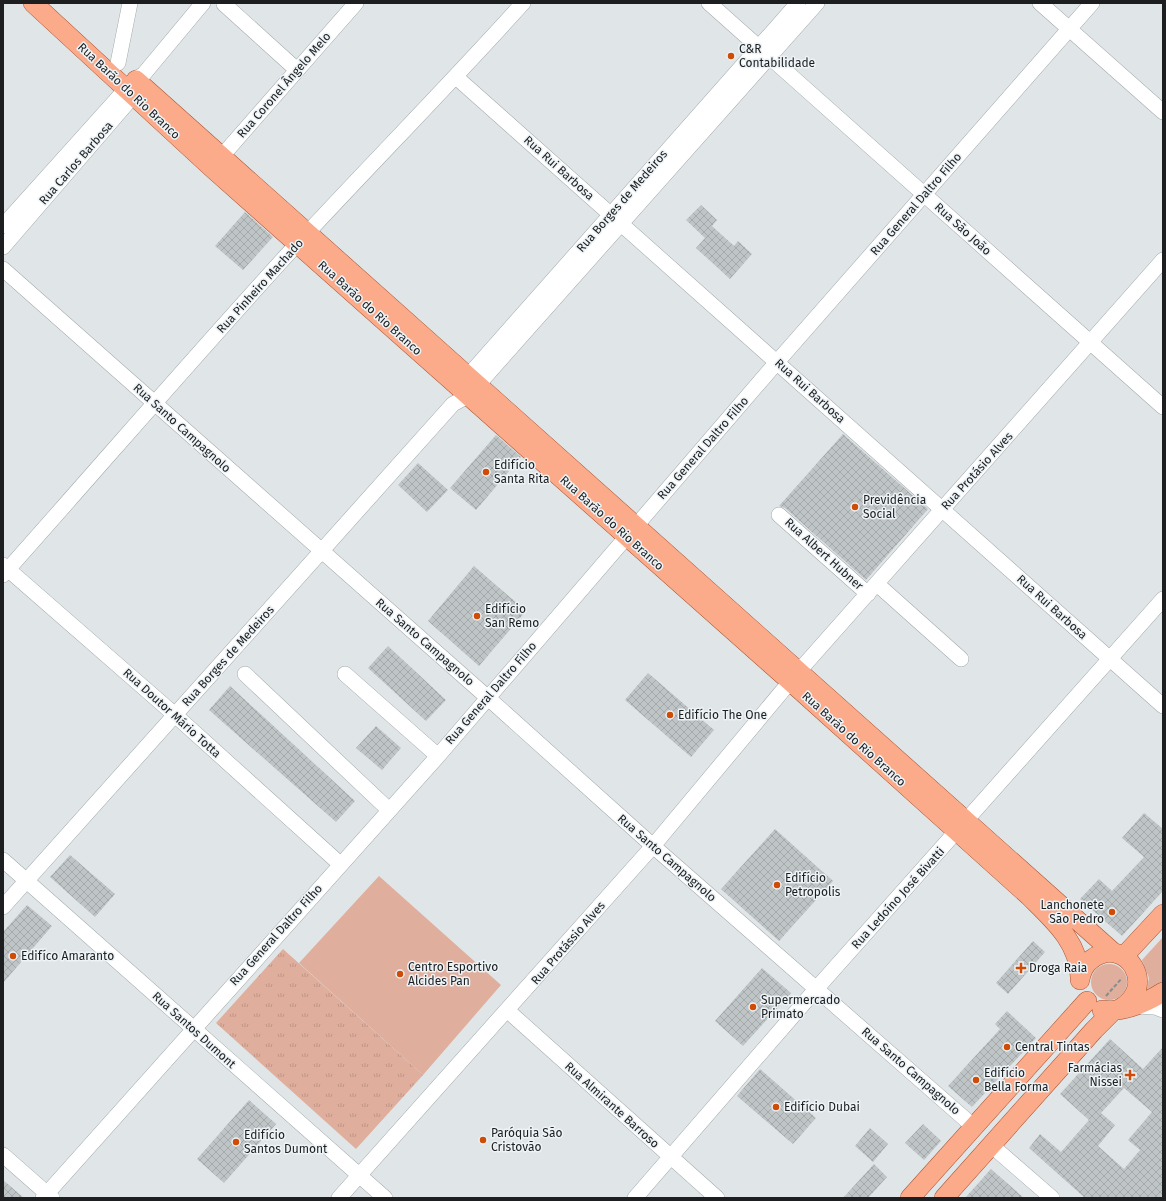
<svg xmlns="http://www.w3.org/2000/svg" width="1166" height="1201" viewBox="0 0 1166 1201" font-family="'Fira Sans',sans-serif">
	<defs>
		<pattern id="park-tufts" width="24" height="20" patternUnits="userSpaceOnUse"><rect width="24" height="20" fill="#e0ae9c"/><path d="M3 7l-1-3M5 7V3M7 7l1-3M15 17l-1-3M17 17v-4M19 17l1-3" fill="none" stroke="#c09586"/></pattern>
		<pattern id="building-cross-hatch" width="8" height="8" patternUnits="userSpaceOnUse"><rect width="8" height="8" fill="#bfc5c7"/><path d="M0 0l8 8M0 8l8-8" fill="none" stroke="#a4a9aa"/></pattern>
	</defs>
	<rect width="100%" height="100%" fill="#e0e6e8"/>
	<path fill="#e0ae9c" d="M379,876L501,985L423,1075L299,963Z
		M1163,937V984L1146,993L1149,978L1142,960Z
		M1091 982a18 18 0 1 1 36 0a18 18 0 1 1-36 0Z"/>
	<path fill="url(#park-tufts)" d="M283,949L423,1075L356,1149L216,1023Z"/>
	<path fill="url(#building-cross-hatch)" fill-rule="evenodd" d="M701,205L717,220L712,226L734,246L738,241L752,254L730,279L696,248L705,238L686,220Z
		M245,212L273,237L243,270L215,246Z
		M843,434L928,509L866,580L785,508L779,506Z
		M496,435L521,457L476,510L450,488Z
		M418,463L448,490L427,512L398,485Z
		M474,566L526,611L479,666L428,621Z
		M388,646L446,700L426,721L368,668Z
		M648,673L714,730L691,757L625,700Z
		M230,686L355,801L336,822L209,710Z
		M376,726L401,748L382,770L356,748Z
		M1144,813L1163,829V891L1122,936L1080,899L1099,879L1112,891L1144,857L1122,838Z
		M775,829L833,881L779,941L721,889Z
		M70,855L115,894L95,917L50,877Z
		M27,905L52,926L3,983V932Z
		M1033,941L1045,952L1008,994L996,983Z
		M762,968L791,993L743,1046L715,1021Z
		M1007,1011L1036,1038L972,1107L948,1086L1000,1029L995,1024Z
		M1110,1039L1143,1069L1163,1047V1198H1085L1029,1148L1040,1134L1061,1152L1089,1120L1060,1094ZM1124,1088L1152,1112L1128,1140L1140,1150L1124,1169L1098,1146L1115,1125L1101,1113Z
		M760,1069L816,1118L793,1144L737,1096Z
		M249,1100L276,1124L224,1183L197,1159Z
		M923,1124L941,1141L924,1160L905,1143Z
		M870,1128L888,1144L873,1162L855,1146Z
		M874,1164L887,1177L868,1198H843Z
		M991,1169L1024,1198H965Z
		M3,1180L24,1198H3Z"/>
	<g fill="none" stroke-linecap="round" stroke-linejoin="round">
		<g stroke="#a4a9ac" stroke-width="16">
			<path id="minor" d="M709,3L1163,407
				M1040,3L1163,112
				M224,4L297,70
				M118,63L130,3
				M456,77L1163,706
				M215,164L356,3
				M3,226L135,79L143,75L203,3
				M3,247L140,88
				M3,269L487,697L653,846L973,1126
				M461,384L798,3
				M779,515L868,594
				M3,565L175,715L340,864
				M3,575C101,465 197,353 297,244C372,163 449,85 523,3
				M877,584L961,659
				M245,674L389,810
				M345,674L438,756
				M3,860L385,1198
				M3,907L453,404L468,396L817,3
				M1136,1006L1155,1007L1163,1010
				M508,1011L717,1198
				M991,1145L1052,1198
				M3,1155L52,1198
				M43,1198L438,756L777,362L1092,3
				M339,1198L653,846L799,671L1163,260
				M635,1198L817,988L1163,599"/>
		</g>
		<g stroke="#ab5432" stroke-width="20">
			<path id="major" d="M33,3L212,168L791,682L1029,896C1053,920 1079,942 1080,977
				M136,80L1114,953
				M1124,956L1163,914
				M1080,980C1081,971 1085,964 1092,959C1125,934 1160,987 1119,1009
				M1102,1010C1122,1013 1146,1003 1163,992
				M910,1198L1087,1001
				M944,1198L1094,1030L1114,1010"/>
		</g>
		<path stroke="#888c8e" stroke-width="2" stroke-dasharray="4 2" stroke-linecap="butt" d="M1106,996L1122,978"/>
		<use href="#minor" stroke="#fff" stroke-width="15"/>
		<use href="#major" stroke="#fbaa8a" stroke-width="19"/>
	</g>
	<g fill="#d04b06" stroke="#edf3f6" stroke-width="1.5">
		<circle cx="731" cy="56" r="4"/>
		<circle cx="486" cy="472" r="4"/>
		<circle cx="855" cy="507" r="4"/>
		<circle cx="477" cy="616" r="4"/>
		<circle cx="670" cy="715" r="4"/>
		<circle cx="777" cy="885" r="4"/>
		<circle cx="1112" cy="912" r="4"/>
		<circle cx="13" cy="956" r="4"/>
		<path d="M1019 962h4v4h4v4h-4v4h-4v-4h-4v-4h4z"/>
		<circle cx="400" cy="974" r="4"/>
		<circle cx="753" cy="1007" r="4"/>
		<circle cx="1007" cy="1047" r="4"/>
		<path d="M1128 1069h4v4h4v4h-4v4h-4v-4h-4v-4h4z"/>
		<circle cx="976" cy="1080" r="4"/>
		<circle cx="776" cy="1107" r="4"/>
		<circle cx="483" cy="1140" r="4"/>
		<circle cx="236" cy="1142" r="4"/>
	</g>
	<g text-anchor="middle" stroke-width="3" stroke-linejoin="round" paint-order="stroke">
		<g font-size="12" fill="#1c1e1f" stroke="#edf3f6" text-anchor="start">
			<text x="739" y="53">C&amp;R<tspan x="739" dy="14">Contabilidade</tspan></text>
			<text x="494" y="469">Edifício<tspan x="494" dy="14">Santa Rita</tspan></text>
			<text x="863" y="504">Previdência<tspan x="863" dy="14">Social</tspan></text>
			<text x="485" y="613">Edifício<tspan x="485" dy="14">San Remo</tspan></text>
			<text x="678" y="719">Edifício The One</text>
			<text x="785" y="882">Edifício<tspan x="785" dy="14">Petropolis</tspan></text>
			<text x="1104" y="909" text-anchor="end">Lanchonete<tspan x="1104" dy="14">São Pedro</tspan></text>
			<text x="21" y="960">Edifíco Amaranto</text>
			<text x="408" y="971">Centro Esportivo<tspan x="408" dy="14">Alcides Pan</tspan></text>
			<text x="1029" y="972">Droga Raia</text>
			<text x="761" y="1004">Supermercado<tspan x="761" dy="14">Primato</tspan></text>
			<text x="1015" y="1051">Central Tintas</text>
			<text x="1122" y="1072" text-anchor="end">Farmácias<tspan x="1122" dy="14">Nissei</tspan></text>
			<text x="984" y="1077">Edifício<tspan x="984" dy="14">Bella Forma</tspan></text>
			<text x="784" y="1111">Edifício Dubai</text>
			<text x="491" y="1137">Paróquia São<tspan x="491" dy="14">Cristovão</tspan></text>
			<text x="244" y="1139">Edifício<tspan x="244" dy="14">Santos Dumont</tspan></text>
		</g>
		<g font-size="12" fill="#1c1e1f" stroke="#edf3f6">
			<text transform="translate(284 85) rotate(-49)" y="4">Rua Coronel Ângelo Melo</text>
			<text transform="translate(129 91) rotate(43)" y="4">Rua Barão do Rio Branco</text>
			<text transform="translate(76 163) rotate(-49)" y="4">Rua Carlos Barbosa</text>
			<text transform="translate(559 168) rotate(42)" y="4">Rua Rui Barbosa</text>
			<text transform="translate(622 201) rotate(-49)" y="4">Rua Borges de Medeiros</text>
			<text transform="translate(916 204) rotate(-49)" y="4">Rua General Daltro Filho</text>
			<text transform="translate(963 229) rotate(42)" y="4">Rua São João</text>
			<text transform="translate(260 286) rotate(-48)" y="4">Rua Pinheiro Machado</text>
			<text transform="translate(370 308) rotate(42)" y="4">Rua Barão do Rio Branco</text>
			<text transform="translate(810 391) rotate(42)" y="4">Rua Rui Barbosa</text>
			<text transform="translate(182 428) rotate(42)" y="4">Rua Santo Campagnolo</text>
			<text transform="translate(703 448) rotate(-49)" y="4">Rua General Daltro Filho</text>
			<text transform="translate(977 471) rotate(-48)" y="4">Rua Protásio Alves</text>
			<text transform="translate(612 523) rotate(42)" y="4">Rua Barão do Rio Branco</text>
			<text transform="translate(824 554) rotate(42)" y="4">Rua Albert Hubner</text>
			<text transform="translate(1052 607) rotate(42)" y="4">Rua Rui Barbosa</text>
			<text transform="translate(425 642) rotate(41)" y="4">Rua Santo Campagnolo</text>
			<text transform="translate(228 656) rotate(-48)" y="4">Rua Borges de Medeiros</text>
			<text transform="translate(491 693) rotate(-49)" y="4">Rua General Daltro Filho</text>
			<text transform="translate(172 713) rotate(42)" y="4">Rua Doutor Mário Totta</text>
			<text transform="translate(854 739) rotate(42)" y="4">Rua Barão do Rio Branco</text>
			<text transform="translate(667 858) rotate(41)" y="4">Rua Santo Campagnolo</text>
			<text transform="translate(898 898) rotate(-48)" y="4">Rua Ledoíno José Bivatti</text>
			<text transform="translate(276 935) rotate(-48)" y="4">Rua General Daltro Filho</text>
			<text transform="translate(568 943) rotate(-49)" y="4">Rua Protássio Alves</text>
			<text transform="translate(194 1030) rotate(42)" y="4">Rua Santos Dumont</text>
			<text transform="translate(911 1071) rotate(41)" y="4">Rua Santo Campagnolo</text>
			<text transform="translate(612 1105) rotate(42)" y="4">Rua Almirante Barroso</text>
		</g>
	</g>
	<rect width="1166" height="1201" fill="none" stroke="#1c1e1f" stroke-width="8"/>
</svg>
